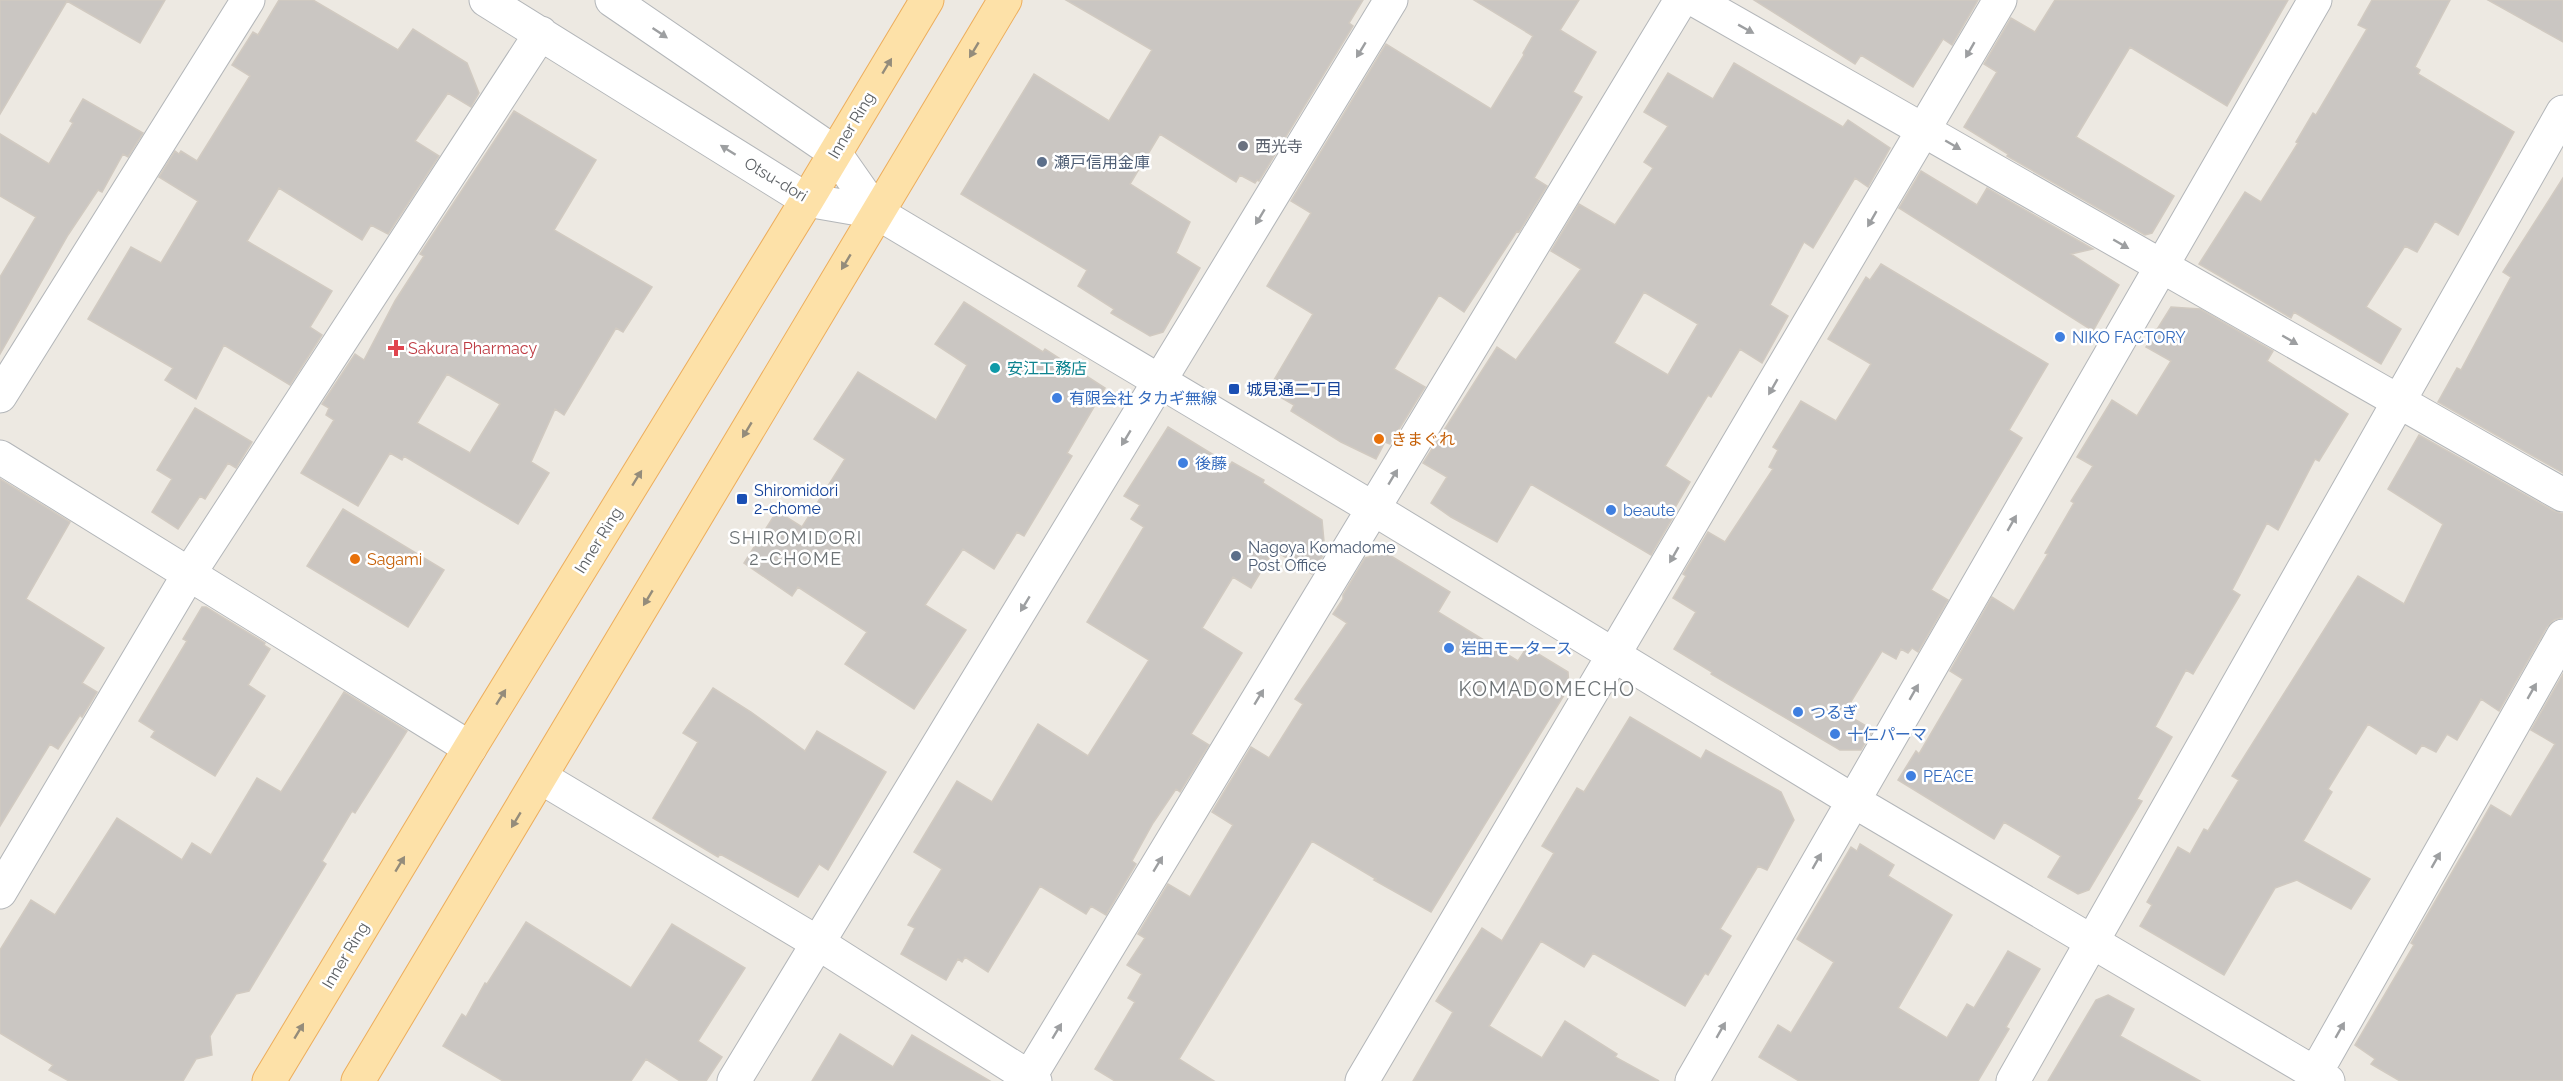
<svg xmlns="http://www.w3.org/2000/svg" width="2563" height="1081" viewBox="0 0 2563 1081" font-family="Raleway,'Noto Sans JP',sans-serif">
	<rect width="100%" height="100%" fill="#ede9e2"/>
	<path fill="#cac6c2" stroke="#d1cac1" stroke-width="1.5" fill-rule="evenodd" d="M0,0H165L140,43L67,1L0,114Z
		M279,0H313L398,50L413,29L467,63L479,93L471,107L448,93L415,141L439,156L388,234L371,225L362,240L279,188L247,241L332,291L310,327L322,335L290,385L224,345L196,399L165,380L173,368L88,319L131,247L161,263L198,201L159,177L175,151L179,154L181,151L197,161L250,76L232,65L253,32L258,35Z
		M1066,0H1363L1349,23L1353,26L1259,181L1257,180L1255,183L1240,175L1236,182L1160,134L1130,184L1190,222L1176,253L1200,268L1163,332L1150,336L1111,313L1114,309L1078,286L1087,270L961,194L1034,74L1109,121L1152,50Z
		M1474,0H1579L1560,30L1596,52L1573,92L1582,97L1534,178L1547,186L1519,232L1517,231L1464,312L1439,295L1394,369L1425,387L1390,444L1385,442L1376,459L1341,442L1291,411L1294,405L1268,390L1313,314L1267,286L1311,213L1291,201L1386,44L1491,109L1524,55L1523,53L1533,36Z
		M1754,0H1978L1952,45L1943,39L1913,87L1861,55L1855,64Z
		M2055,0H2288L2227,106L2130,47L2076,137L2174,196L2152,233L2145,235L2007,156L2008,154L1964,127L1997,72L1984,64L2011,18L2035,32Z
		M2372,0H2450L2415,67L2420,70L2418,74L2514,132L2458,235L2435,221L2417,252L2405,246L2366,307L2401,329L2381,364L2294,312L2291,318L2199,264L2245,192L2261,202L2298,143L2296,142L2313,113L2316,115L2367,29L2358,25Z
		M2488,0H2563V42Z
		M1734,63L1843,127L1848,120L1890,148L1868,187L1855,178L1813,248L1804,242L1770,305L1788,316L1762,363L1740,349L1711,397L1708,395L1665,466L1690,482L1673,511L1676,512L1651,555L1531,484L1497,542L1451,517L1431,503L1447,477L1423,463L1497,347L1516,360L1581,269L1551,251L1579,204L1615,225L1653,168L1644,162L1668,126L1644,112L1668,73L1713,99ZM1644,292L1698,324L1668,375L1614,343Z
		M83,99L143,133L128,157L123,154L102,192L98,190L68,235L0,354V277L36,217L0,196V134L49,164L73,123L70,121Z
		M514,111L596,160L554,230L652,287L623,332L616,328L564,415L555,409L531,462L549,473L518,524L404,456L402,460L390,453L358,506L301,473L334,420L326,415L329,408L322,404L355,354L364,360L395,301L424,256L420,254ZM447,374L500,404L470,453L417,423Z
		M1921,171L1977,205L1987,188L2093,249L2071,254L2119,285L2093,331L1899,208Z
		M2563,178V473L2438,402L2457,368L2461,370L2511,277L2503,272Z
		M1881,264L2048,364L2009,430L2022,438L1931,590L1948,600L1918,652L1912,648L1908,653L1901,649L1896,659L1882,651L1844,713L1873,730L1861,750H1840L1711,674L1712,672L1674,649L1696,612L1673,598L1686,576L1683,574L1708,532L1725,542L1773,469L1769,467L1778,450L1773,447L1801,401L1836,421L1871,364L1828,339L1866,277L1870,280Z
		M964,302L1043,352L1045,349L1105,388L1067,453L1072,456L1024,536L1017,532L994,569L963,549L925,605L966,630L914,709L845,664L867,632L798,587L792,596L744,563L777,511L802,527L845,459L814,439L858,372L936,420L967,365L935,344Z
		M2171,307L2200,309L2273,351L2267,361L2348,414L2319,461L2315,459L2278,530L2267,523L2232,590L2240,595L2193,674L2186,670L2155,727L2172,737L2137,799L2142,801L2089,890L2078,894L2048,877L2061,856L2004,822L1994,839L1898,780L1916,751L1919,754L1963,679L1950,671L1992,597L2014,611L2048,554L2045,553L2074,503L2071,501L2093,466L2077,457L2112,400L2137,416L2171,361L2146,347Z
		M195,408L252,442L236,468L228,463L205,499L200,496L178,529L152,512L172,479L157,470Z
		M1168,427L1230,465L1232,462L1264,480L1263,483L1322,520L1325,552L1312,574L1274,550L1251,588L1233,577L1202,628L1242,653L1191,734L1209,745L1180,792L1176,789L1153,823L1132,861L1136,864L1106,915L1091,906L1086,914L1040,886L988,972L965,957L962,962L958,959L946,980L901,954L915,928L908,925L942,869L914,852L957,781L992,802L1038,724L1088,756L1149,660L1087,622L1144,527L1131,519L1140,505L1124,496Z
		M2419,435L2554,511L2563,514V617L2554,620L2547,627L2499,711L2481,699L2457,740L2447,734L2436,752L2422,745L2416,754L2368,724L2328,789L2332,792L2303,841L2370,879L2351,909L2297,880L2275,888L2224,975L2140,926L2152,905L2147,902L2178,847L2190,854L2204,829L2208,831L2239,780L2232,776L2358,576L2404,604L2443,524L2388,489Z
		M0,479L70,522L26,599L104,648L82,683L97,692L82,717L80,715L58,749L50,744L0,826Z
		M343,509L444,570L408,627L307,566Z
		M1386,553L1450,592L1438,612L1518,661L1527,647L1568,672L1569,687L1431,912L1374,880L1376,879L1312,841L1179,1059L1214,1081H1115L1095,1069L1135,1002L1128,998L1142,974L1127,965L1145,938L1138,934L1168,884L1190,897L1233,825L1212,812L1251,747L1269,758L1303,704L1295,699L1347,623L1333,614L1343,599V595L1365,558Z
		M202,607H206L265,643L264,645L270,649L248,685L265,696L215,776L151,737L155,731L139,721L187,641L183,639Z
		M2563,674V1081H2400L2371,1064L2375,1059L2355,1045L2414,945L2411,943L2491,805L2511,817L2555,744L2531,730Z
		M713,688L751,712L805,751L817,731L886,772L828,870L819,864L798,897L720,854L718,857L653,818L698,742L683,733Z
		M344,692L407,731L355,813L352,811L322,861L326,864L249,991L236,994L210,1036L212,1055L196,1059L183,1081H69L49,1070L53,1065L0,1033V950L31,900L55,915L117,818L182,860L192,843L211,855L257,778L281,792Z
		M1630,717L1701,759L1706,750L1781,792L1794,820L1767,870L1758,866L1720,929L1731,936L1708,975L1705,973L1685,1006L1593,953L1584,967L1541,941L1489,1026L1542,1058L1565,1021L1617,1054L1615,1057L1659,1081H1413L1453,1012L1436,1001L1482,928L1502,941L1554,853L1542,846L1577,788L1584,792Z
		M1860,844L1894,865L1888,876L1952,915L1898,1008L1947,1038L1967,1004L1974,1008L2008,951L2040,969L2006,1027L2009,1029L1978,1081H1799L1759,1057L1778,1025L1791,1033L1834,962L1797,939L1851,847L1857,851Z
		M526,922L631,988L672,924L745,968L698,1041L722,1057L706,1081H680L646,1059L631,1081H503L443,1046L462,1014L466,1017L485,983L487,984Z
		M2108,995L2134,1009L2120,1036L2200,1081H2048L2096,1000Z
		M840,1034L893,1067L912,1035L990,1081H812Z"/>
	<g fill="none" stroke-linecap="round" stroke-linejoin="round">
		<g stroke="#b3b6b9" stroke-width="35">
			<path id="minor" d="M486,0L807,200L876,212L1374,509L1852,800L2328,1081
				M612,0L834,152L876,212
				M1695,0L2563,495
				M0,396L248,0
				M0,457L470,748
				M542,778L818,943L1035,1081
				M0,892L189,574L541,33
				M734,1081L1391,0
				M1027,1081L1681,0
				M1362,1081L2000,0
				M1692,1081L2315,0
				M2013,1081L2563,112
				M2311,1081L2563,636"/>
		</g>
		<g stroke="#edad5b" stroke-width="35">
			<path id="major" d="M269,1081L470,748L807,200L927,0
				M358,1081C576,722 787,359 1005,0"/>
		</g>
		<use href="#minor" stroke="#fff" stroke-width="33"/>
		<use href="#major" stroke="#fde1a8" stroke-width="33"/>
	</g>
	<defs><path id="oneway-solid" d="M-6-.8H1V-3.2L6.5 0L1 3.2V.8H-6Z" transform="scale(1.5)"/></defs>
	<g fill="#9d9fa1">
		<use href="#oneway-solid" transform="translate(1746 29) rotate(29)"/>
		<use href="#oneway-solid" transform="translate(660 33) rotate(34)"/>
		<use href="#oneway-solid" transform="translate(1361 50) rotate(121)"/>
		<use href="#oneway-solid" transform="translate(1970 50) rotate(120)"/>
		<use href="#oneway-solid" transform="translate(1953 145) rotate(30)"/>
		<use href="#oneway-solid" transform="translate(728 150) rotate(-148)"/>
		<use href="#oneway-solid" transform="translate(1260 217) rotate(121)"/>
		<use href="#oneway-solid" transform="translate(1872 219) rotate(120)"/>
		<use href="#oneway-solid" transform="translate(2121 244) rotate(30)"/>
		<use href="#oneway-solid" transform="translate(2290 340) rotate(30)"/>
		<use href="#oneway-solid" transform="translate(1773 387) rotate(120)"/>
		<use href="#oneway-solid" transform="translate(1126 438) rotate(121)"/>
		<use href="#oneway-solid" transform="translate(1393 477) rotate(-59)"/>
		<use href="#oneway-solid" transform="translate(2012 523) rotate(-60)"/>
		<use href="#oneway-solid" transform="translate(1674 555) rotate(120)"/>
		<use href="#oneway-solid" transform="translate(1025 604) rotate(121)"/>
		<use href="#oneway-solid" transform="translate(2532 691) rotate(-60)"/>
		<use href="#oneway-solid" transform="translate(1914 692) rotate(-60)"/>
		<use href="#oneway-solid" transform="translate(1259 697) rotate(-59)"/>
		<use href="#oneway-solid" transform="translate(2436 860) rotate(-60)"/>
		<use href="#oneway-solid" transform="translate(1817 861) rotate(-60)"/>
		<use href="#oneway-solid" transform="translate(1158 864) rotate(-59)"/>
		<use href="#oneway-solid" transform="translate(1721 1030) rotate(-60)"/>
		<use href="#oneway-solid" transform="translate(2340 1030) rotate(-60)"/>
		<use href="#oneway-solid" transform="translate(1057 1031) rotate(-59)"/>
	</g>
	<g fill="#948c7b">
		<use href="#oneway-solid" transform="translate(974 50) rotate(121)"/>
		<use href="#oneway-solid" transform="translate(887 66) rotate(-59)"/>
		<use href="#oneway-solid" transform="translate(846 262) rotate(121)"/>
		<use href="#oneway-solid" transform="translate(747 430) rotate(121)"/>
		<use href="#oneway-solid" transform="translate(637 478) rotate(-58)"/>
		<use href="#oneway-solid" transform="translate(648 598) rotate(121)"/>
		<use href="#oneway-solid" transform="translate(501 697) rotate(-58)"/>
		<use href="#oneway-solid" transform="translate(516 820) rotate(121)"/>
		<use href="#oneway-solid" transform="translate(400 864) rotate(-59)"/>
		<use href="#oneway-solid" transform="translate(299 1031) rotate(-59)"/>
	</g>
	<circle fill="#6b7280" stroke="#fff" stroke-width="2" cx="1243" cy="146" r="6"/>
	<g fill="#5c6f8a" stroke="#fff" stroke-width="2">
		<circle cx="1042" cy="162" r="6"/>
		<circle cx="1236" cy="556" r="6"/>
	</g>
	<g fill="#3f7fe0" stroke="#fff" stroke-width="2">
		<circle cx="2060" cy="337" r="6"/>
		<circle cx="1057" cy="398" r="6"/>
		<circle cx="1183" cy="463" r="6"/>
		<circle cx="1611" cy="510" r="6"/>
		<circle cx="1449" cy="648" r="6"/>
		<circle cx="1798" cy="712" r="6"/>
		<circle cx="1835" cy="734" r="6"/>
		<circle cx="1911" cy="776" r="6"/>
	</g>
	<path fill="#e0444e" stroke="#fff" stroke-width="2" d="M393 339h6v6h6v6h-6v6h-6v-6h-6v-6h6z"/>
	<circle fill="#0f9aa8" stroke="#fff" stroke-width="2" cx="995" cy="368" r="6"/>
	<g fill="#1a4fb4" stroke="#fff" stroke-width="2">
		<rect x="1228" y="383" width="12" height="12" rx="3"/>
		<rect x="736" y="493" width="12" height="12" rx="3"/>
	</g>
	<g fill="#e8710a" stroke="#fff" stroke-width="2">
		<circle cx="1379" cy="439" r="6"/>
		<circle cx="355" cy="559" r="6"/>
	</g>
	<g text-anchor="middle" stroke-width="5" stroke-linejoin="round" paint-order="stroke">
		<g font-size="16" fill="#5b5f63" stroke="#fff">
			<text transform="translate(851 125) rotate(-59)" y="6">Inner Ring</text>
			<text transform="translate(776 179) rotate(31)" y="6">Otsu-dori</text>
			<text transform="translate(598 540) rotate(-58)" y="6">Inner Ring</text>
			<text transform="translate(345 955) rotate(-59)" y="6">Inner Ring</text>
		</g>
		<g font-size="16" fill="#5b616d" stroke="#fff" text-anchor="start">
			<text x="1255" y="152">西光寺</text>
		</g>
		<g font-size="16" fill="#4e5e75" stroke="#fff" text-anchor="start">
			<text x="1054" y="168">瀬戸信用金庫</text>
			<text x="1248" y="553">Nagoya Komadome<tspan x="1248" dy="18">Post Office</tspan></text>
		</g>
		<g font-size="16" fill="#366cbe" stroke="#fff" text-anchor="start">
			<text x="2072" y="343">NIKO FACTORY</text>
			<text x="1069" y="404">有限会社 タカギ無線</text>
			<text x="1195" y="469">後藤</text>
			<text x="1623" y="516">beaute</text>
			<text x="1461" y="654">岩田モータース</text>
			<text x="1810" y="718">つるぎ</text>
			<text x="1847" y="740">十仁パーマ</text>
			<text x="1923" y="782">PEACE</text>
		</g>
		<g font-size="16" fill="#be3a42" stroke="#fff" text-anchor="start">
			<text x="408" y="354">Sakura Pharmacy</text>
		</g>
		<g font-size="16" fill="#0d838f" stroke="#fff" text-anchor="start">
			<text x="1007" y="374">安江工務店</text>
		</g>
		<g font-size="16" fill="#164399" stroke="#fff" text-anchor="start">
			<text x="1246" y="395">城見通二丁目</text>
			<text x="754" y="496">Shiromidori<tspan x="754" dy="18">2-chome</tspan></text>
		</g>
		<g font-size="16" fill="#c56008" stroke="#fff" text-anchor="start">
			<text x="1391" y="445">きまぐれ</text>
			<text x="367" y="565">Sagami</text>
		</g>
		<g font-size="18" letter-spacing="1.5" fill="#6c7275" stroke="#fff">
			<text x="796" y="544">SHIROMIDORI<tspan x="796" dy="21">2-CHOME</tspan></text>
		</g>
		<g font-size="20" letter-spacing="1.5" fill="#6c7275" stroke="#fff">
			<text x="1547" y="696">KOMADOMECHO</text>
		</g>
	</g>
</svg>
